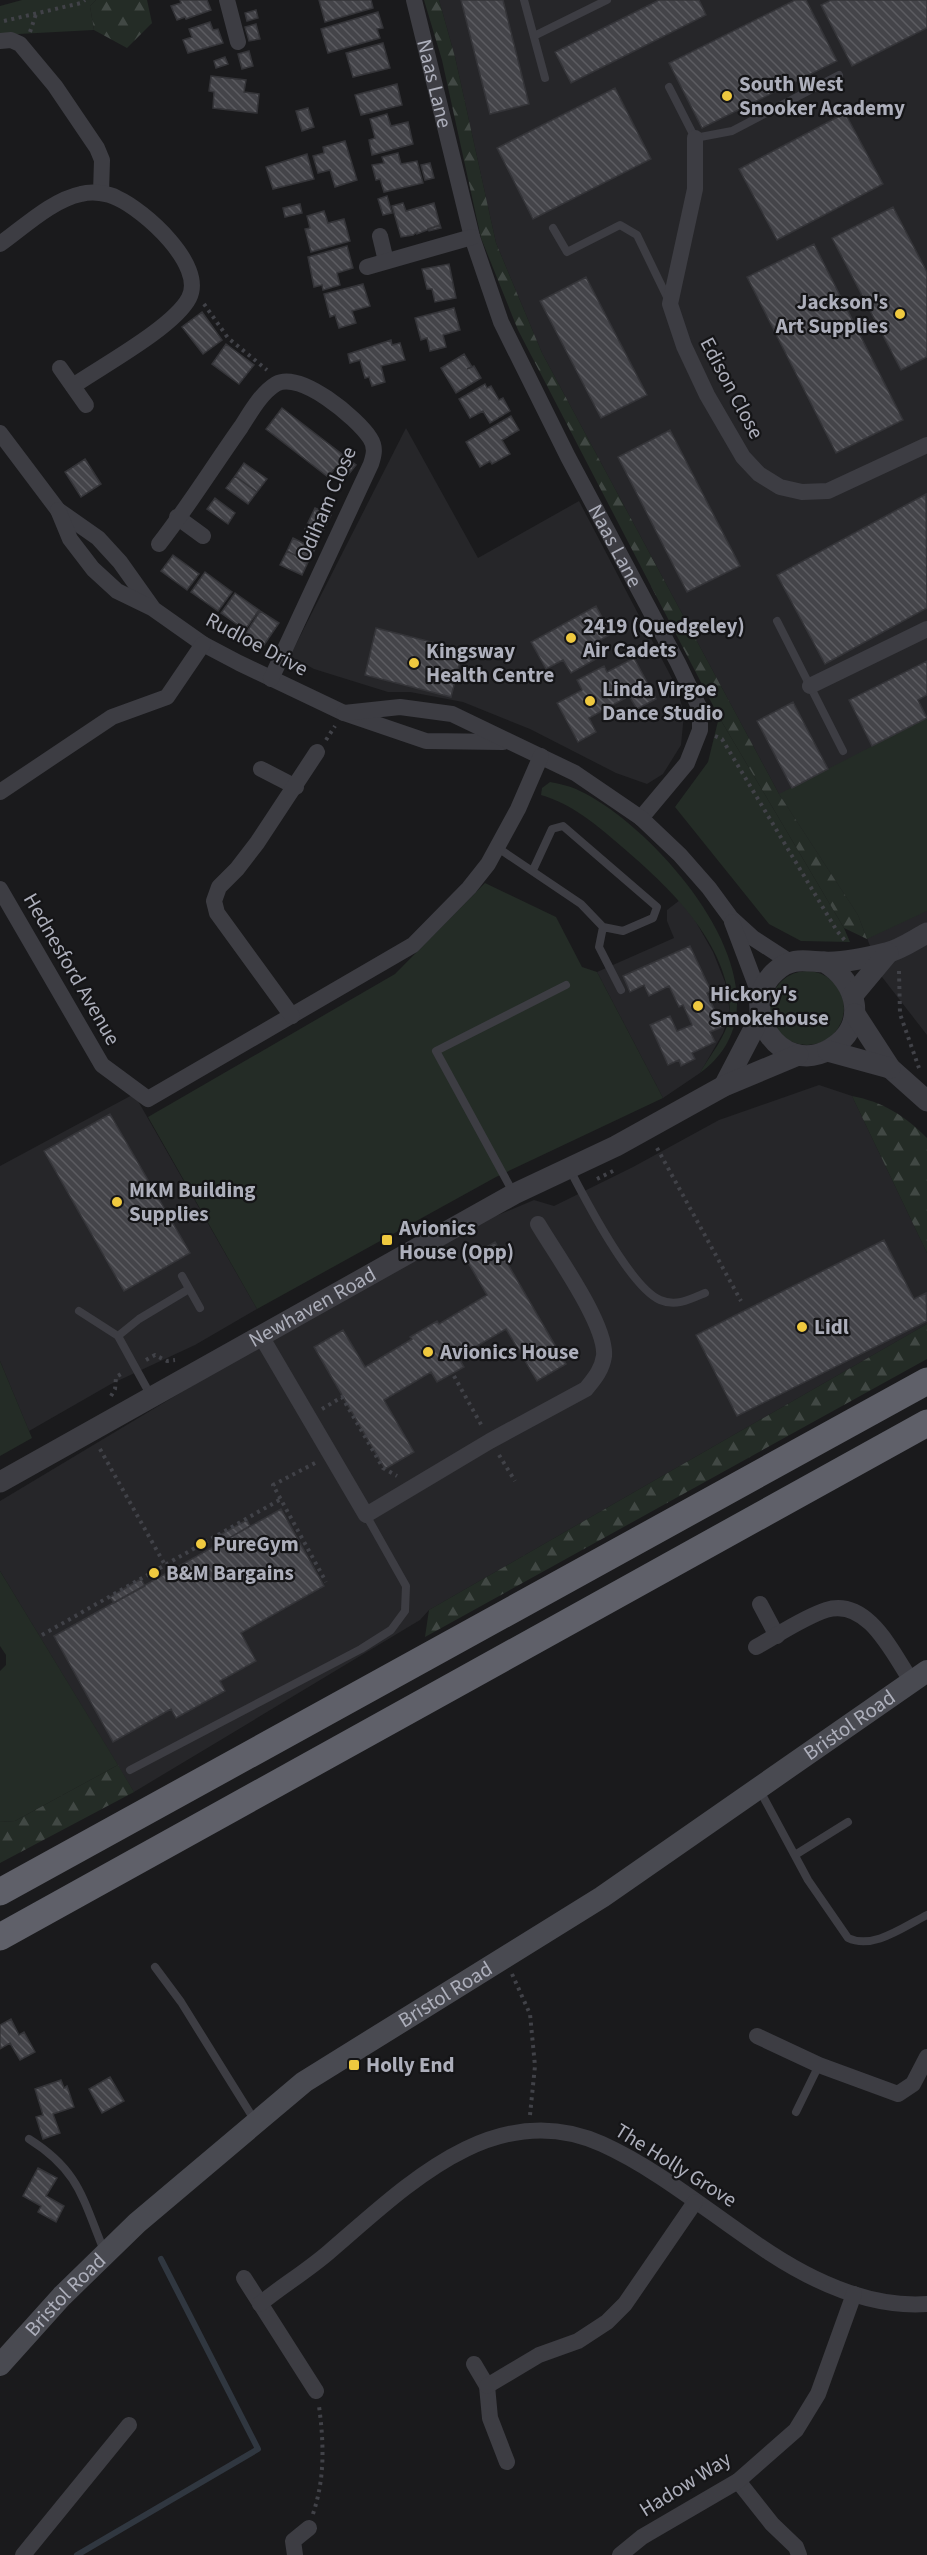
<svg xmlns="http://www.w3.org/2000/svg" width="927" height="2555" viewBox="0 0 927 2555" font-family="'Source Sans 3',sans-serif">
	<defs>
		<pattern id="forest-firs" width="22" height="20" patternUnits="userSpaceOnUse" patternTransform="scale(1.5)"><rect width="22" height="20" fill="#242c26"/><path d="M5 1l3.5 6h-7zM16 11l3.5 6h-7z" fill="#414844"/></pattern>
		<pattern id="building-back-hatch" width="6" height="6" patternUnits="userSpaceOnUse" patternTransform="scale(1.5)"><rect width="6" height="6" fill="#444449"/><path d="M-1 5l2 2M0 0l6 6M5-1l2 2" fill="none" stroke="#5c5c61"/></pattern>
	</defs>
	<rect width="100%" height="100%" fill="#1a1a1c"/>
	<path fill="#262629" d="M439,0H927V1035L882,977L858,915L779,794L542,353L496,243L455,57Z
		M406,428L478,558L579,501L677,688L684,714L681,745L663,774L647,784L616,773L530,729L463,702L410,692H388L314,669L290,656Z
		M680,900L692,915L713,952L725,982L730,1012L723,1033L700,1073L663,1098L597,972L674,938L667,921V910Z
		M819,1085L852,1096L927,1253V1324L429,1610L420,1620L134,1792L0,1571V1501L255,1348L491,1218L534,1200L554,1206L633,1167L719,1120Z
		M134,1094L257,1309L195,1345L111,1384L29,1431L0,1361V1166Z"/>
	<path fill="#242c26" d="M22,0H96L90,6L94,30L0,35V6Z
		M719,717L844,928L850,942L801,941L769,924L675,807L708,762Z
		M927,718V911L867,939L858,915L779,794Z
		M550,782C560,784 571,786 580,791C659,828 806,996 700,1073C710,1055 730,1032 730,1011C729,943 668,886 621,846C597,825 572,804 541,795L542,788Z
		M485,883L556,917L582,967L597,972L663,1098L496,1177L257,1309L148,1117L395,974Z
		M770 1008a37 37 0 1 1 74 0a37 37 0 1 1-74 0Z
		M0,1361L32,1438L0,1456Z
		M0,1571L118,1765L15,1821L0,1822V1671L6,1665V1655L0,1646Z"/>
	<path fill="url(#forest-firs)" d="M96,0H147L152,23L127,48L94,30L90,6Z
		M424,0H439L455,57L496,243L542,353L779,794L858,915L867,939L844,928L719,717L518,330L481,238L442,60Z
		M852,1096C883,1102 904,1115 927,1138V1253Z
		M927,1324V1359L425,1637L429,1610Z
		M118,1765L134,1792L0,1863V1822L15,1821Z"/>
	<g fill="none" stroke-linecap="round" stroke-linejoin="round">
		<path stroke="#303740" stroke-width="6" d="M77,2555L258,2449L161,2259"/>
	</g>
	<path fill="url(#building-back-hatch)" stroke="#343438" stroke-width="1.5" d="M180,0H207L211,10L186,19L185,17L177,20L171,6L181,3Z
		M319,0H371L373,8L325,22Z
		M461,0H503L529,104L490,114Z
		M659,0H699L706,15L571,83L555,52Z
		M795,0H806L837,61L702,128L669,63Z
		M831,0H927V28L852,66L821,5Z
		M256,10L258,18L247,21L245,13Z
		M378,12L383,28L377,29L380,38L328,53L321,29Z
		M210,22L213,30L218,29L223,43L188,53L183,40L192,37L189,29Z
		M256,24L260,39L249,41L245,27Z
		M383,43L390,68L353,77L346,53Z
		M249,51L253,66L242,69L238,54Z
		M225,57L228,64L216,68L214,61Z
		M211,76L246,80L244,92L259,94L257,113L213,108L214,92L209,91Z
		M397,84L402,105L361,115L355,95Z
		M615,88L651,159L533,219L497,148Z
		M308,108L314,127L302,131L296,111Z
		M845,113L883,184L777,240L739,169Z
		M387,114L391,126L408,122L413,144L372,155L369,140L375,138L370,119Z
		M345,141L357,180L335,187L330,170L318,173L313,156L324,153L323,147Z
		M398,153L401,164L417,161L423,183L384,192L380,179L376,180L372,165L384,163L382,157Z
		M307,154L314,179L273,189L266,167Z
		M430,163L434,178L425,180L421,165Z
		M387,196L392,213L383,215L378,199Z
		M403,203L406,211L434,203L440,225L417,234V232L413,235L401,237L392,206Z
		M300,204L302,213L285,217L283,208Z
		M893,207L927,272V357L901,370L832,238Z
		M324,211L328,223L344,219L350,241L311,252L305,229L310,228L307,216Z
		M440,225L441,228L429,231L428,229Z
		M814,244L903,420L836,453L747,277Z
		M347,246L353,268L337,273L340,285L323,290L322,285L314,287L308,257Z
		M449,264L456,298L435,302L432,289H427L422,269Z
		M586,277L647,395L601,418L540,301Z
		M363,284L370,306L352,311L356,323L339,328L335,315L330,317L324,294Z
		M454,308L460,330L443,335L446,347L430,351L427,338L421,340L415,318Z
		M202,312L222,340L203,354L182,327Z
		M391,340L392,345L400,343L405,360L381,366L385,382L372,386L369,377L365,378L360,360L350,363L348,354Z
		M226,344L254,365L239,384L212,364Z
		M464,354L472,367L467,369L474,366L481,378L456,393L441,368Z
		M485,384L487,388L491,386L499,400L503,398L510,411L490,423L483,411L470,418L459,399Z
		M282,408L356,465L348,475L336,467L328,477L266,429Z
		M511,416L519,430L502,440L510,454L492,464L490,461L480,467L466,442Z
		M670,430L740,566L687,592L618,457Z
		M85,459L101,484L81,497L65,472Z
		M244,463L267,479L257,492L235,476Z
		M235,476L257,492L248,504L226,488Z
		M926,494L927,608L825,664L777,575Z
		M215,498L235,513L228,524L207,509Z
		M315,508L331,515L320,537L305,529Z
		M293,538L315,549L308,562L287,551Z
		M287,551L308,562L302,575L280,565Z
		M173,555L199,574L187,590L161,571Z
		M205,572L232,592L218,611L191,592Z
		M235,593L259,610L245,630L221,613Z
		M596,606L611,634L588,647L596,659L571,673L563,660L546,669L531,642Z
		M260,611L279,623L264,645L246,633Z
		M376,628L463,650L451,697L365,675Z
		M634,658L656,699L637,709L629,696L589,718L596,732L578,742L557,703L582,690L577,680L604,666L607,672Z
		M927,661V695L918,700L927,718L872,746L849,700Z
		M793,702L828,769L792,788L757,721Z
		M690,946L711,991L707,993L722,1027L710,1032L715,1042L692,1053L695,1059L681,1066L679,1060L668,1065L650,1025L670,1016L677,1031L692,1025L683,1005L679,1007L669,986L649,996L644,985L630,992L623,976Z
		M110,1114L190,1253L124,1291L44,1151Z
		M884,1240L914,1299L926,1293L927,1321L737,1416L696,1335Z
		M495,1242L566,1364L537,1381L506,1329L458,1357L464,1367L437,1382L431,1372L384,1400L414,1452L385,1469L314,1347L343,1330L365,1367L412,1339L410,1337L437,1321L439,1324L487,1295L466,1259Z
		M281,1509L324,1586L241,1633L256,1661L220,1681L225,1691L176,1718L171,1709L113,1742L54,1636Z
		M247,1520L250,1526L219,1544L216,1537Z
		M141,1579L145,1586L114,1603L110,1597Z
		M11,2019L19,2035L24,2032L35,2052L20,2060L10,2043L0,2049V2025Z
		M110,2077L124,2101L102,2113L89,2089Z
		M61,2080L64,2088L67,2086L74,2107L53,2114L60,2133L43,2139L36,2117L43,2115L35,2089Z
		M38,2168L57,2178L46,2196L64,2206L56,2222L38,2212L41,2206L23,2196Z"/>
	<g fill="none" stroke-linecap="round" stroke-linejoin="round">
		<path stroke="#414248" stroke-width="4" stroke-dasharray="3 4.5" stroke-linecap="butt" d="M4,21L81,3L85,0
			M30,32L36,14
			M204,304L228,338L267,370
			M715,736L722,739L837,931L847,943
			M326,740L335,726
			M899,971L900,1014L919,1068
			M657,1148L741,1301
			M597,1179L617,1169
			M146,1360L155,1355L167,1361L175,1360
			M454,1376L483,1428
			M111,1396L115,1389L116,1377L123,1373
			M322,1409L342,1397L383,1468L397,1476
			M100,1449L165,1565
			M499,1455L515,1481
			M315,1463L273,1485L326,1582
			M42,1635L281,1499
			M512,1974L530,2014L535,2066L530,2115
			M313,2514C325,2478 324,2444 319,2406"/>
		<path stroke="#3d3d43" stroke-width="8" d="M524,0L545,78
			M534,36L607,0
			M669,87L695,138L732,131L839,75
			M553,228L567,252L620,225L637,235L669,301
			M777,621L843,751
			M498,848L581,904L603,927L623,931L653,918L657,907L563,826L552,829L533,870
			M603,927L599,947L621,990
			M569,1168C585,1199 630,1287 660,1300C676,1307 691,1299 705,1293
			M514,1194L436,1051L566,985
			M182,1276L200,1308
			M79,1311L118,1336L151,1396
			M118,1336L139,1319L189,1289
			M130,1770L361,1649L391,1630L405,1611L406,1586L366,1515
			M759,1789L808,1880L848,1938C873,1950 903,1927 927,1915
			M795,1855L848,1822
			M155,1967L181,2002L255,2121
			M796,2112L819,2065
			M29,2139C80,2171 83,2200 105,2253"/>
		<g stroke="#3d3d43" stroke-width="16">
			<path d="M227,0L238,42"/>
			<path id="s1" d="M414,0L472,237L501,322L568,457L678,663L700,709V730L687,763L641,818"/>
			<path d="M0,41L11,40L20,44L55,86L97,148L102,160L101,193"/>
			<path d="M695,138V189L670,304L684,346L707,395L743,457L759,474L780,487L802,492L828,491L927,445"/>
			<path d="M380,236L386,261"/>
			<path d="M0,244C24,227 52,200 81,194C92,191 108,193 117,198C144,210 206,265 189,298C174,327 102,366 73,386"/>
			<path d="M367,267L472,237"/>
			<path d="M60,368L86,405"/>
			<path d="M0,433L58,510L98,538L120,562L152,607"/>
			<path d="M58,510L70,539L93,569L117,591L152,608L203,644L239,663L344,713L426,741L503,742"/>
			<path d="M177,517L203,536"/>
			<path d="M159,544C188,507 214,465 241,427C250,413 261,393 276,384C300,370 357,418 370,438C376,447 374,455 371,464L271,679"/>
			<path d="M810,686L927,629"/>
			<path d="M344,713L400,707L452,714L575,773L641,818L680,855L709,888L731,918L753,938L790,962"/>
			<path d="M261,769L296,787"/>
			<path d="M0,792L112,717L167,697L203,644"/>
			<path d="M0,889L102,1065L148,1099L413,945L469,888L488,864L518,809L541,756"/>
			<path d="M732,922L760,996"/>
			<path d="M292,1016L217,913L214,901L219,887L237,869L257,843L317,752"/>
			<path d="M261,1336L366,1515L490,1441L586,1389C594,1379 602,1370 604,1356C607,1325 555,1253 538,1224"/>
			<path d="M760,1604L777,1636"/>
			<path d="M756,1647C778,1635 802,1618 826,1610C868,1597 893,1654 912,1682"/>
			<path d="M757,2036L819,2065L898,2094L913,2084L927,2057"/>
			<path d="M244,2278L316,2391"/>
			<path d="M260,2304C282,2286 307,2271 329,2252C404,2188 494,2095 602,2144C660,2170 716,2218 770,2253C816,2283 870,2308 927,2304"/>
			<path d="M474,2364L487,2386L490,2418L507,2462"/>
			<path d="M487,2386L539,2355L578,2341L607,2322L625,2304L695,2202"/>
			<path d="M738,2481L772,2524L796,2547L799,2555"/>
			<path d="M23,2555L129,2425"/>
			<path d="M295,2555L293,2541L309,2528"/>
			<path d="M620,2555L642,2537L738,2481L796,2430L818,2394L854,2294"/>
		</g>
		<g stroke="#3d3d43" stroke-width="21">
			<path d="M824,962C859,982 868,1027 830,1049C781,1078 734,1007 776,971C791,957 805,961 823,962C842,963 867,958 886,953C900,950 914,940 927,933"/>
			<path d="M853,995L888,953"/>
			<path d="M855,1014L890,1068L927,1101"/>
			<path d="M828,1051L890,1068"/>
			<path d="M724,1086L760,1017"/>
			<path id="s2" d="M0,1482L514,1194L616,1146L724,1086L798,1055"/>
		</g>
		<path stroke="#494a51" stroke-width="22" id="s3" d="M0,2365L62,2296L137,2223L304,2082L602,1897L927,1671"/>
		<path stroke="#5f6069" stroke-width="27" d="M0,1892L927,1381
			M0,1937L927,1423"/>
	</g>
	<g fill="#efc93f" stroke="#151517" stroke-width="2">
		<circle cx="727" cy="96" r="6"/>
		<circle cx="900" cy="314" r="6"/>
		<circle cx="571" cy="638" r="6"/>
		<circle cx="414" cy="663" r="6"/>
		<circle cx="590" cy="701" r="6"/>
		<circle cx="698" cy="1006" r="6"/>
		<circle cx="117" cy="1202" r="6"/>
		<rect x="381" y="1234" width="12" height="12" rx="3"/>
		<circle cx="802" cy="1327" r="6"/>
		<circle cx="428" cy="1352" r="6"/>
		<circle cx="201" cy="1544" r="6"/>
		<circle cx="154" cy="1573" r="6"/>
		<rect x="348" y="2059" width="12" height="12" rx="3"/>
	</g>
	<g text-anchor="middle" stroke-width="4.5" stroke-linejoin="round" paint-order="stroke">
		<g font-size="21" fill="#adafbb" stroke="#151517">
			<text dy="7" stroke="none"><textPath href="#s1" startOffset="86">Naas Lane</textPath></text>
			<text transform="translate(732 388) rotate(62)" y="7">Edison Close</text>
			<text transform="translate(326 504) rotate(-67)" y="7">Odiham Close</text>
			<text dy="7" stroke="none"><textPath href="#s1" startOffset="585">Naas Lane</textPath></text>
			<text transform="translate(257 644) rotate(28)" y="7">Rudloe Drive</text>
			<text transform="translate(72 969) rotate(60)" y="7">Hednesford Avenue</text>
			<text dy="7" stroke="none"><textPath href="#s2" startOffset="358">Newhaven Road</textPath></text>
			<text dy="7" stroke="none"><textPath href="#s3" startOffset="1068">Bristol Road</textPath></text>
			<text dy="7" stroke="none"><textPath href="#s3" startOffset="582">Bristol Road</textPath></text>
			<text transform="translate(676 2165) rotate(32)" y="7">The Holly Grove</text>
			<text dy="7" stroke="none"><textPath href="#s3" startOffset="96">Bristol Road</textPath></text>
			<text transform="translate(685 2484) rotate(-32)" y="7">Hadow Way</text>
		</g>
		<g font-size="21" font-weight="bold" fill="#adafbb" stroke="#151517" text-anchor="start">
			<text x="739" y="91">South West<tspan x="739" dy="24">Snooker Academy</tspan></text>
			<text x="888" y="309" text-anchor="end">Jackson's<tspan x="888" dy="24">Art Supplies</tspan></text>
			<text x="583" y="633">2419 (Quedgeley)<tspan x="583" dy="24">Air Cadets</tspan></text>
			<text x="426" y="658">Kingsway<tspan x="426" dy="24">Health Centre</tspan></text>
			<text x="602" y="696">Linda Virgoe<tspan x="602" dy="24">Dance Studio</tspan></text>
			<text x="710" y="1001">Hickory's<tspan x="710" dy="24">Smokehouse</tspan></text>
			<text x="129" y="1197">MKM Building<tspan x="129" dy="24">Supplies</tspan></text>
			<text x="399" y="1235">Avionics<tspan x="399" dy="24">House (Opp)</tspan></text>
			<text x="814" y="1334">Lidl</text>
			<text x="440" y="1359">Avionics House</text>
			<text x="213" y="1551">PureGym</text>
			<text x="166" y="1580">B&amp;M Bargains</text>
			<text x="366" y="2072">Holly End</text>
		</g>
	</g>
</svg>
